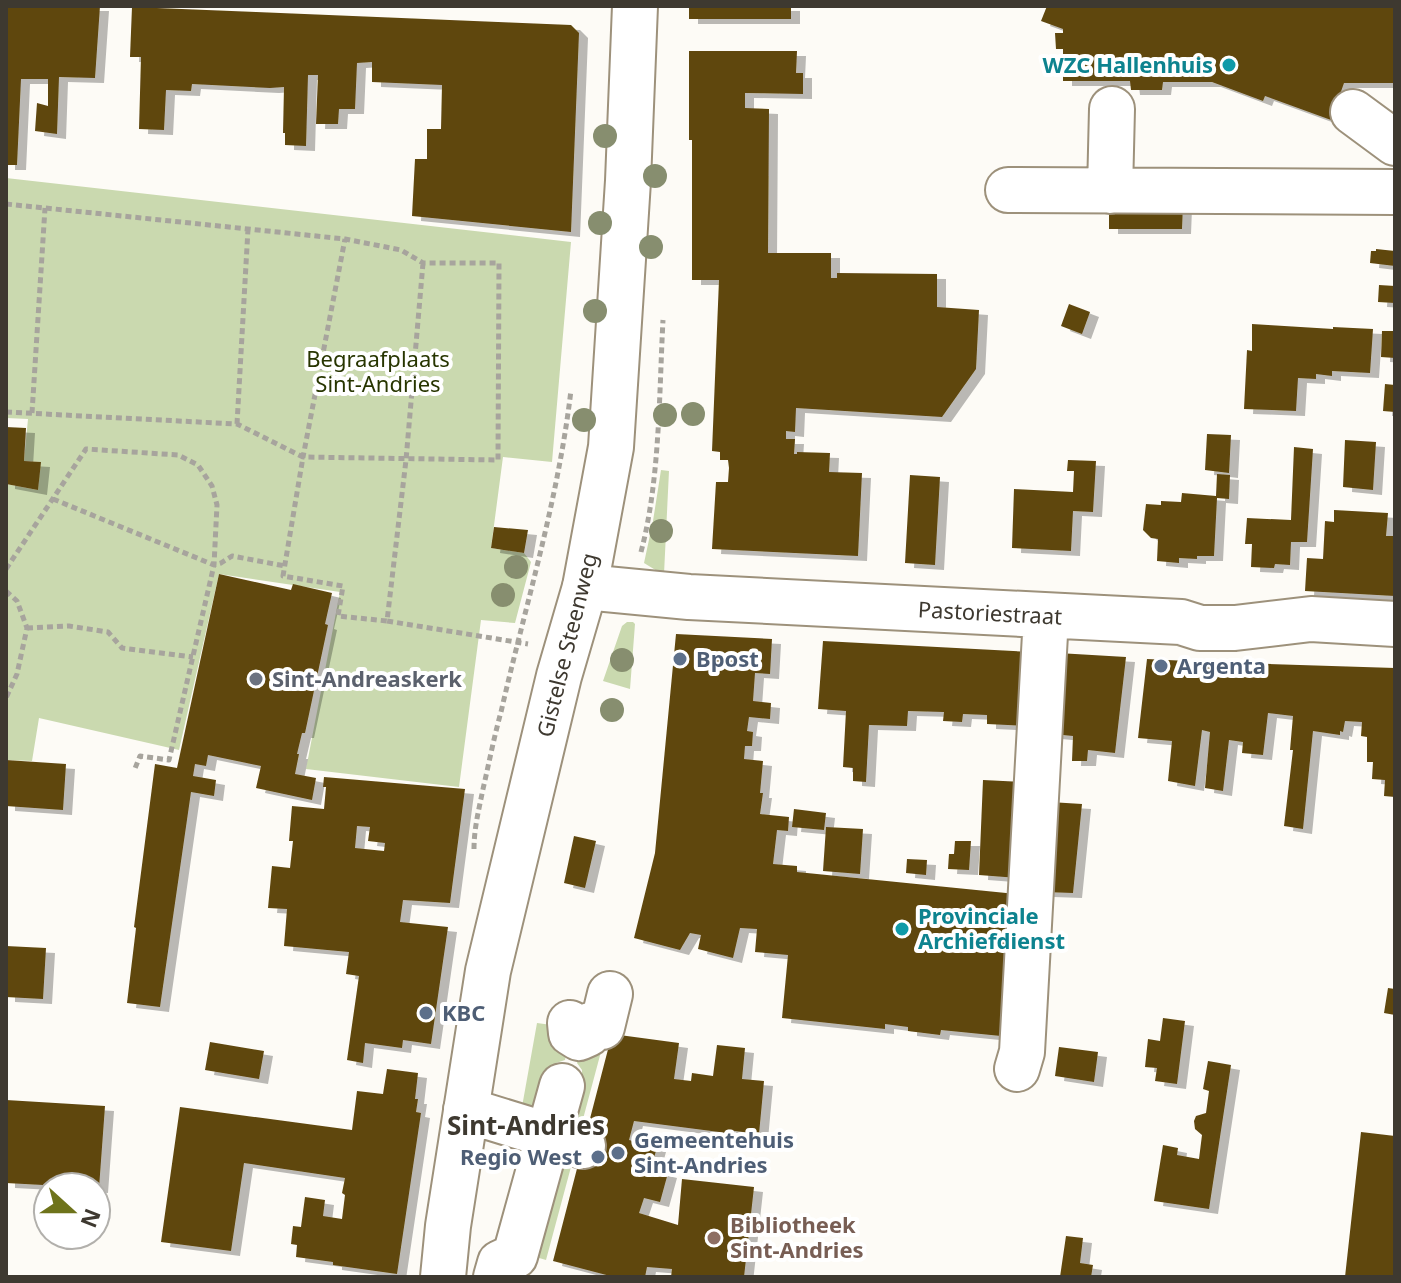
<svg xmlns="http://www.w3.org/2000/svg" width="1401" height="1283" viewBox="0 0 1401 1283" font-family="'Noto Sans',sans-serif">
	<defs>
		<filter id="shadow"><feDropShadow dx="9" dy="5" stdDeviation="0" flood-color="#0004"/></filter>
	</defs>
	<rect width="100%" height="100%" fill="#fdfbf6"/>
	<path fill="#cad9af" d="M6,178L571,242L552,462L503,457L491,548L524,553L531,562L515,623L481,620L459,787L306,769L340,592L219,574L179,750L39,718L32,761L6,760V484L38,490L40,462L24,461L28,419L6,418Z
		M661,470L669,471L664,574H662L644,563L653,521Z
		M627,622H633L635,624L630,689L603,681L622,626Z
		M537,1023L566,1027L570,1039L565,1060L556,1063L551,1070L548,1116L520,1118Z
		M606,1033L579,1134L568,1131L582,1080V1070L577,1063L582,1042Z
		M575,1152L546,1260L529,1255L551,1154Z"/>
	<path fill="#5f460d" fill-rule="evenodd" filter="url(#shadow)" d="M6,6H100L95,78L59,77L57,134L35,131L37,103L48,106V79H21L17,165H6Z
		M689,6H791V19H689Z
		M1047,6H1395V83H1344L1331,120L1265,96L1263,101L1212,82H1163L1162,90H1131L1130,81H1063V49H1056L1055,33H1063V29L1041,21Z
		M132,7L571,25L579,33L571,232L412,216L415,159H427V129H441L442,85L372,82V62L357,63L355,109H339L338,124H316L318,75H308L306,146L285,145V133H283L284,87L270,88L192,84L191,91L166,90L164,130L139,129L141,57H130Z
		M689,51H797L796,73H803V94L745,93V108L769,109L768,253H831V278H837V273L937,274V307L979,310L976,369L942,417L796,408L795,432L786,431V439H795L794,454H797V452L830,453L829,472L862,473L858,556L712,549L716,482H728L729,468L728,460H720V452L712,451L719,280H692V140H689Z
		M1109,204H1183L1182,229H1109Z
		M1376,249L1395,251V266L1370,263L1371,251H1376Z
		M1379,285L1395,286V303L1378,302Z
		M1069,304L1090,312L1082,334L1061,326Z
		M1252,324L1333,329V327L1373,329L1370,373L1332,371V376L1316,374V379L1298,378L1296,411L1244,409L1247,350L1252,351Z
		M1382,331H1395V358L1381,357Z
		M1385,384L1395,385V412L1383,411Z
		M6,427L26,428L24,461L41,462L38,490L6,484Z
		M1207,434L1231,435L1229,473L1205,470Z
		M1345,440L1376,442L1373,490L1343,487Z
		M1294,447L1313,449L1307,542H1291L1290,565L1275,564L1274,568L1251,567L1252,544H1245L1247,518L1291,520Z
		M1068,460L1096,461L1093,512L1073,511L1071,551L1012,548L1014,489L1073,492L1074,471H1067Z
		M1217,474L1230,475L1229,499L1217,498L1214,556H1197V559L1179,558V563L1157,561L1158,539L1151,538L1143,530L1146,504L1161,505V501L1181,502L1182,493L1216,496Z
		M910,475L940,477L935,565L905,563Z
		M1334,510L1388,513L1386,536H1395V596L1305,591L1307,558L1323,559L1325,521L1334,522Z
		M494,527L528,530L524,553L491,548Z
		M219,574L291,590L293,584L332,593L325,624L328,625L305,733H302L297,754H299L295,774L316,778L312,800L256,788L261,766L208,755L206,766L195,764L193,776L216,780L214,796L191,792L160,1007L127,1003L136,928L134,927L155,764L177,768Z
		M676,634L772,639L770,674L755,673L753,701L771,703L770,719L749,717L747,731L753,732L752,746H745L744,759L763,761L760,793H763L760,814L789,817L788,831L777,830L773,864L797,866V872L1016,894L1001,1036L941,1030L940,1035L908,1031V1027L885,1024V1029L782,1018L788,955L755,952L757,929L740,928L733,958L698,949L701,935L690,933L680,950L634,938L655,853Z
		M823,641L1031,652L1027,726L987,724V715L963,714L962,722L943,721L944,712L908,711L907,726L869,725L866,782L853,781V768L843,767L846,711L818,709Z
		M1058,653L1126,657L1115,753L1088,750L1087,761H1072L1073,736L1053,734Z
		M1147,659L1209,662L1395,668V797L1384,796L1385,780L1372,779L1373,762H1367V737L1361,736L1362,722L1345,721L1343,732L1340,731V735L1313,731L1303,829L1284,826L1293,750H1290L1293,716L1268,713L1263,755L1242,753L1243,742L1229,740L1223,791L1205,788L1210,732L1202,730L1195,786L1168,781L1172,741L1138,738Z
		M6,760L66,764L63,810L6,806Z
		M324,777L465,789L450,903L403,900L400,922L448,927L431,1044L403,1040L402,1048L365,1043L363,1063L347,1060L359,976L346,974L349,952L284,946L287,909L268,908L272,866L290,868L293,841H289L292,806L324,809L326,787H323ZM357,826L370,827L368,841L385,843L384,851L355,848Z
		M983,780L1024,782L1019,878L979,875Z
		M1050,802L1082,804L1073,893L1045,892Z
		M794,809L826,813L824,830L792,827Z
		M826,827L863,829L860,874L823,871Z
		M574,836L596,841L585,888L564,883Z
		M955,841H971L969,870L948,869L949,854H954Z
		M907,859L927,860L926,875L906,873Z
		M6,946L46,948L43,999L6,997Z
		M1388,988L1395,989V1015L1384,1013Z
		M1163,1018L1185,1021L1177,1084L1155,1081L1157,1068L1145,1067L1148,1039L1160,1041Z
		M612,1034L679,1043L674,1079L691,1081L692,1073L713,1076L717,1045L745,1048L742,1079L764,1081L759,1134L727,1130V1133L634,1121L629,1140L657,1147L651,1169L668,1173L660,1202L644,1198L639,1213L678,1225L682,1179L754,1187L744,1277H671L672,1269L647,1267L645,1277H614L553,1261Z
		M210,1042L264,1051L259,1079L205,1070Z
		M1059,1047L1098,1052L1094,1082L1055,1076Z
		M1208,1061L1231,1065L1209,1209L1154,1201L1163,1145L1178,1148L1177,1155L1199,1159L1202,1135L1195,1129L1194,1121L1196,1116L1206,1113L1209,1091L1203,1089Z
		M387,1069L418,1073L415,1099H418L416,1112L421,1113L397,1274L333,1265V1262L296,1257L297,1245L291,1244L293,1226L301,1227L305,1197L325,1200L323,1216L342,1219L345,1195L342,1193L345,1178L244,1163L231,1251L161,1242L180,1107L352,1130L357,1091L383,1094Z
		M6,1100L105,1106L99,1188L6,1183Z
		M1361,1132L1395,1136V1277H1345Z
		M1066,1236L1083,1238L1080,1263L1093,1265L1091,1277H1060Z"/>
	<g fill="none" stroke-linecap="round" stroke-linejoin="round">
		<g stroke="#9d917b" stroke-width="48">
			<path id="minor" d="M1353,112L1395,143
				M1008,190L1395,192
				M1110,191L1112,109
				M585,587L689,597L1181,622L1200,628H1235L1311,619L1395,624
				M570,1023L571,1033L579,1038L588,1034L590,1025L602,1027L610,994
				M1017,1069L1022,1052L1046,616
				M466,1110L583,1146
				M496,1277L500,1263L515,1256L562,1086"/>
		</g>
		<g stroke="#9d917b" stroke-width="48">
			<path id="major" d="M443,1277L448,1226L488,971L559,676L585,587L611,447L628,181L635,6"/>
		</g>
		<path stroke="#a7a49d" stroke-width="5" stroke-dasharray="6 4" stroke-linecap="butt" d="M6,204L345,239L401,250L423,263H499L498,460L303,457L345,239
			M423,263L406,460L387,621L528,644
			M6,412L237,424L303,457L283,576L343,586L338,616L387,621
			M32,413L45,208
			M237,424L248,229
			M53,499L214,565L221,563L232,556L285,566
			M641,552C660,480 659,395 663,320
			M6,569L86,449L178,455L198,465L212,486L217,505L214,565L169,760L140,756L134,771
			M6,591L17,601L27,628L17,674L6,698
			M27,628L69,626L108,632L122,648L193,657
			M474,849C474,828 479,809 483,789C489,763 494,737 501,712C526,603 558,501 571,390"/>
		<use href="#minor" stroke="#fff" stroke-width="44"/>
		<use href="#major" stroke="#fff" stroke-width="44"/>
	</g>
	<g fill="#878e6f">
		<circle cx="605" cy="136" r="12"/>
		<circle cx="655" cy="176" r="12"/>
		<circle cx="600" cy="223" r="12"/>
		<circle cx="651" cy="247" r="12"/>
		<circle cx="595" cy="311" r="12"/>
		<circle cx="693" cy="414" r="12"/>
		<circle cx="665" cy="415" r="12"/>
		<circle cx="584" cy="420" r="12"/>
		<circle cx="661" cy="531" r="12"/>
		<circle cx="516" cy="567" r="12"/>
		<circle cx="503" cy="595" r="12"/>
		<circle cx="622" cy="660" r="12"/>
		<circle cx="612" cy="710" r="12"/>
	</g>
	<g fill="#0f9aa8" stroke="#fff" stroke-width="3">
		<circle cx="1229" cy="65" r="8"/>
		<circle cx="902" cy="929" r="8"/>
	</g>
	<g fill="#5c6f8a" stroke="#fff" stroke-width="3">
		<circle cx="680" cy="659" r="8"/>
		<circle cx="1161" cy="666" r="8"/>
		<circle cx="426" cy="1013" r="8"/>
		<circle cx="618" cy="1153" r="8"/>
		<circle cx="598" cy="1157" r="8"/>
	</g>
	<circle fill="#6b7280" stroke="#fff" stroke-width="3" cx="256" cy="679" r="8"/>
	<circle fill="#8d6e63" stroke="#fff" stroke-width="3" cx="714" cy="1238" r="8"/>
	<g text-anchor="middle" stroke-width="8" stroke-linejoin="round" paint-order="stroke">
		<g font-size="22" font-weight="bold" fill="#0d838f" stroke="#fff" text-anchor="end">
			<text x="1213" y="73">WZC Hallenhuis</text>
			<text x="918" y="924" text-anchor="start">Provinciale<tspan x="918" dy="25">Archiefdienst</tspan></text>
		</g>
		<g font-size="22" fill="#273500" stroke="#fff">
			<text x="378" y="367">Begraafplaats<tspan x="378" dy="25">Sint-Andries</tspan></text>
		</g>
		<g font-size="22" fill="#3e3930" stroke="#fff">
			<text transform="translate(990 613) rotate(3)" y="8">Pastoriestraat</text>
			<text transform="translate(567 645) rotate(-76)" y="8">Gistelse Steenweg</text>
		</g>
		<g font-size="22" font-weight="bold" fill="#4e5e75" stroke="#fff" text-anchor="start">
			<text x="696" y="667">Bpost</text>
			<text x="1177" y="674">Argenta</text>
			<text x="442" y="1021">KBC</text>
			<text x="634" y="1148">Gemeentehuis<tspan x="634" dy="25">Sint-Andries</tspan></text>
			<text x="582" y="1165" text-anchor="end">Regio West</text>
		</g>
		<g font-size="22" font-weight="bold" fill="#5b616d" stroke="#fff" text-anchor="start">
			<text x="272" y="687">Sint-Andreaskerk</text>
		</g>
		<g font-size="22" font-weight="bold" fill="#785e54" stroke="#fff" text-anchor="start">
			<text x="730" y="1233">Bibliotheek<tspan x="730" dy="25">Sint-Andries</tspan></text>
		</g>
		<g font-size="26" font-weight="bold" fill="#3e3930" stroke="#fff">
			<text x="526" y="1135">Sint-Andries</text>
		</g>
	</g>
	<rect width="1401" height="1283" fill="none" stroke="#3e3930" stroke-width="16"/>
	<g transform="translate(72 1211) rotate(111)"><circle r="38" fill="#ffffff" stroke="#b2b0ac" stroke-width="2"/>
	<path d="M0-6L14 30L0 20L-14 30Z" fill="#6e731b"/>
	<text y="-12" font-size="22" font-weight="bold" text-anchor="middle" fill="#3e3930">N</text>
	</g>
</svg>
